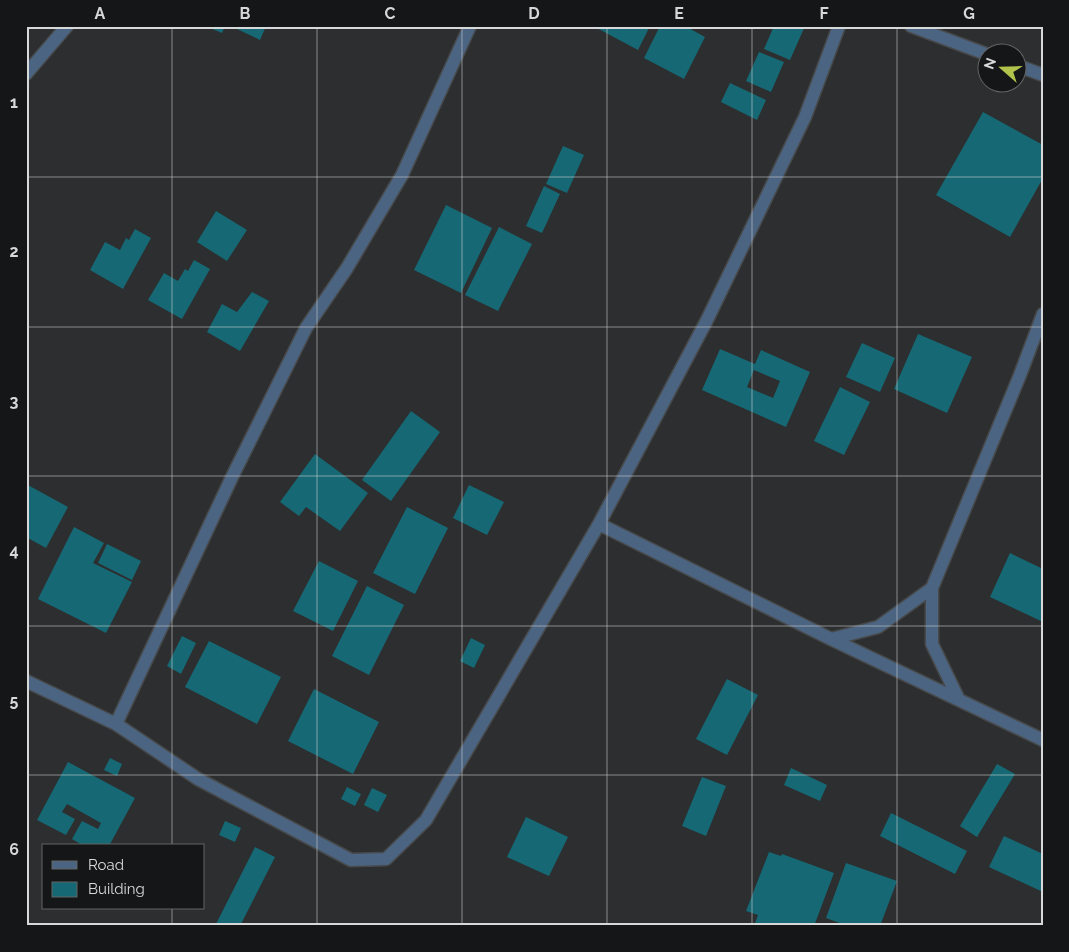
<svg xmlns="http://www.w3.org/2000/svg" width="1069" height="952" viewBox="0 0 1069 952" font-family="Raleway,sans-serif">
	<rect width="100%" height="100%" fill="#2c2e2f"/>
	<path fill="#166974" fill-rule="evenodd" d="M205,26H225L222,33Z
		M236,26H266L260,40L235,28Z
		M593,26H650L638,50Z
		M660,26H685L705,37L684,79L644,58Z
		M774,26H805L790,60L764,49Z
		M759,52L784,62L771,92L746,81Z
		M730,83L766,100L757,120L721,102Z
		M983,112L1043,145V178L1010,237L936,195Z
		M563,146L584,155L567,193L546,184Z
		M544,186L560,194L542,233L526,226Z
		M446,205L492,228L461,293L414,270Z
		M216,211L247,230L227,261L197,242Z
		M499,227L532,244L498,311L465,295Z
		M135,229L151,238L123,289L90,270L105,242L120,250L126,238L129,240Z
		M194,260L210,269L182,319L148,300L164,273L178,281L185,269L188,271Z
		M252,292L269,301L240,351L207,332L222,304L237,312Z
		M918,334L972,357L947,413L894,389Z
		M862,343L895,358L880,392L846,377Z
		M720,349L755,364L761,350L810,372L786,427L702,390ZM754,370L780,381L773,398L747,387Z
		M840,387L870,402L844,455L814,441Z
		M411,411L440,432L391,501L362,480Z
		M315,454L368,493L340,531L306,507L299,516L280,502Z
		M26,484L68,507L46,548L26,537Z
		M469,485L504,502L487,535L453,518Z
		M407,507L448,528L415,594L373,573Z
		M74,527L104,543L93,563L132,582L106,633L38,599Z
		M107,544L141,561L132,580L98,563Z
		M1010,553L1043,569V622L990,597Z
		M319,561L358,581L333,631L293,611Z
		M367,586L404,605L369,675L332,656Z
		M182,636L196,643L181,674L167,666Z
		M471,638L485,645L474,668L460,661Z
		M209,641L281,677L257,724L185,687Z
		M727,679L758,695L727,755L696,739Z
		M314,689L379,722L353,774L288,741Z
		M110,758L122,764L117,776L104,770Z
		M68,762L135,798L109,846H84L72,839L82,821L98,829L101,823L67,804L62,812L75,819L66,835L37,820Z
		M997,764L1015,774L977,837L960,826Z
		M791,768L827,785L820,801L784,785Z
		M702,777L726,786L706,836L682,826Z
		M347,787L361,794L355,806L341,799Z
		M372,788L387,795L378,812L364,805Z
		M891,813L967,851L955,874L880,836Z
		M526,817L568,837L549,876L507,857Z
		M225,821L241,828L235,842L219,835Z
		M1004,836L1043,854V892L989,867Z
		M255,847L275,857L240,926H215Z
		M769,852L781,856L782,854L834,873L814,926H754L758,915L746,911Z
		M846,863L897,881L880,926H848L826,918Z"/>
	<g fill="none" stroke-linecap="round" stroke-linejoin="round">
		<g stroke="#47494a" stroke-width="15">
			<path id="minor" d="M911,26L986,54
				M1016,65L1043,75
				M26,74L67,26
				M599,524L831,639L1043,740
				M831,639L878,627L932,588
				M26,681L116,724L198,779L351,860L386,859L426,820L599,524L707,320L805,117L839,26
				M959,700L932,644V588L1020,375L1043,314
				M116,724L232,477L306,328L347,268L402,175L470,26"/>
		</g>
		<use href="#minor" stroke="#4b6482" stroke-width="12"/>
	</g>
	<path fill="none" stroke="#d7d8d9" stroke-width="1" stroke-opacity="0.55" d="M172,26V846M317,26V926M462,26V926M607,26V926M752,26V926M897,26V926M26,177H1043M26,327H1043M26,476H1043M26,626H1043M26,775H1043M172,908V926"/>
	<rect width="1069" height="952" fill="none" stroke="#151617" stroke-width="55"/>
	<rect x="42" y="844" width="162" height="65" fill="#151617" stroke="#636465"/>
	<rect x="52" y="861" width="25" height="8" fill="#4b6482" stroke="#636465"/>
	<text x="88" y="870" font-size="15" fill="#d7d8d9">Road</text>
	<rect x="52" y="882" width="25" height="15" fill="#166974" stroke="#636465"/>
	<text x="88" y="894" font-size="15" fill="#d7d8d9">Building</text>
	<g transform="translate(1002 68) rotate(290)"><circle r="24" fill="#151617" stroke="#636465"/>
	<path d="M0-4L9 19L0 12L-9 19Z" fill="#b2c34c"/>
	<text y="-8" font-size="14" font-weight="bold" text-anchor="middle" fill="#d7d8d9">N</text>
	</g>
	<rect x="28" y="28" width="1014" height="896" fill="none" stroke="#d7d8d9" stroke-width="2"/>
	<g font-size="16" text-anchor="middle" font-weight="bold" fill="#d7d8d9">
		<text x="100" y="19">A</text>
		<text x="245" y="19">B</text>
		<text x="390" y="19">C</text>
		<text x="534" y="19">D</text>
		<text x="679" y="19">E</text>
		<text x="824" y="19">F</text>
		<text x="969" y="19">G</text>
		<text x="14" y="108">1</text>
		<text x="14" y="257">2</text>
		<text x="14" y="407">3</text>
		<text x="14" y="556">4</text>
		<text x="14" y="706">5</text>
		<text x="14" y="855">6</text>
	</g>
</svg>
